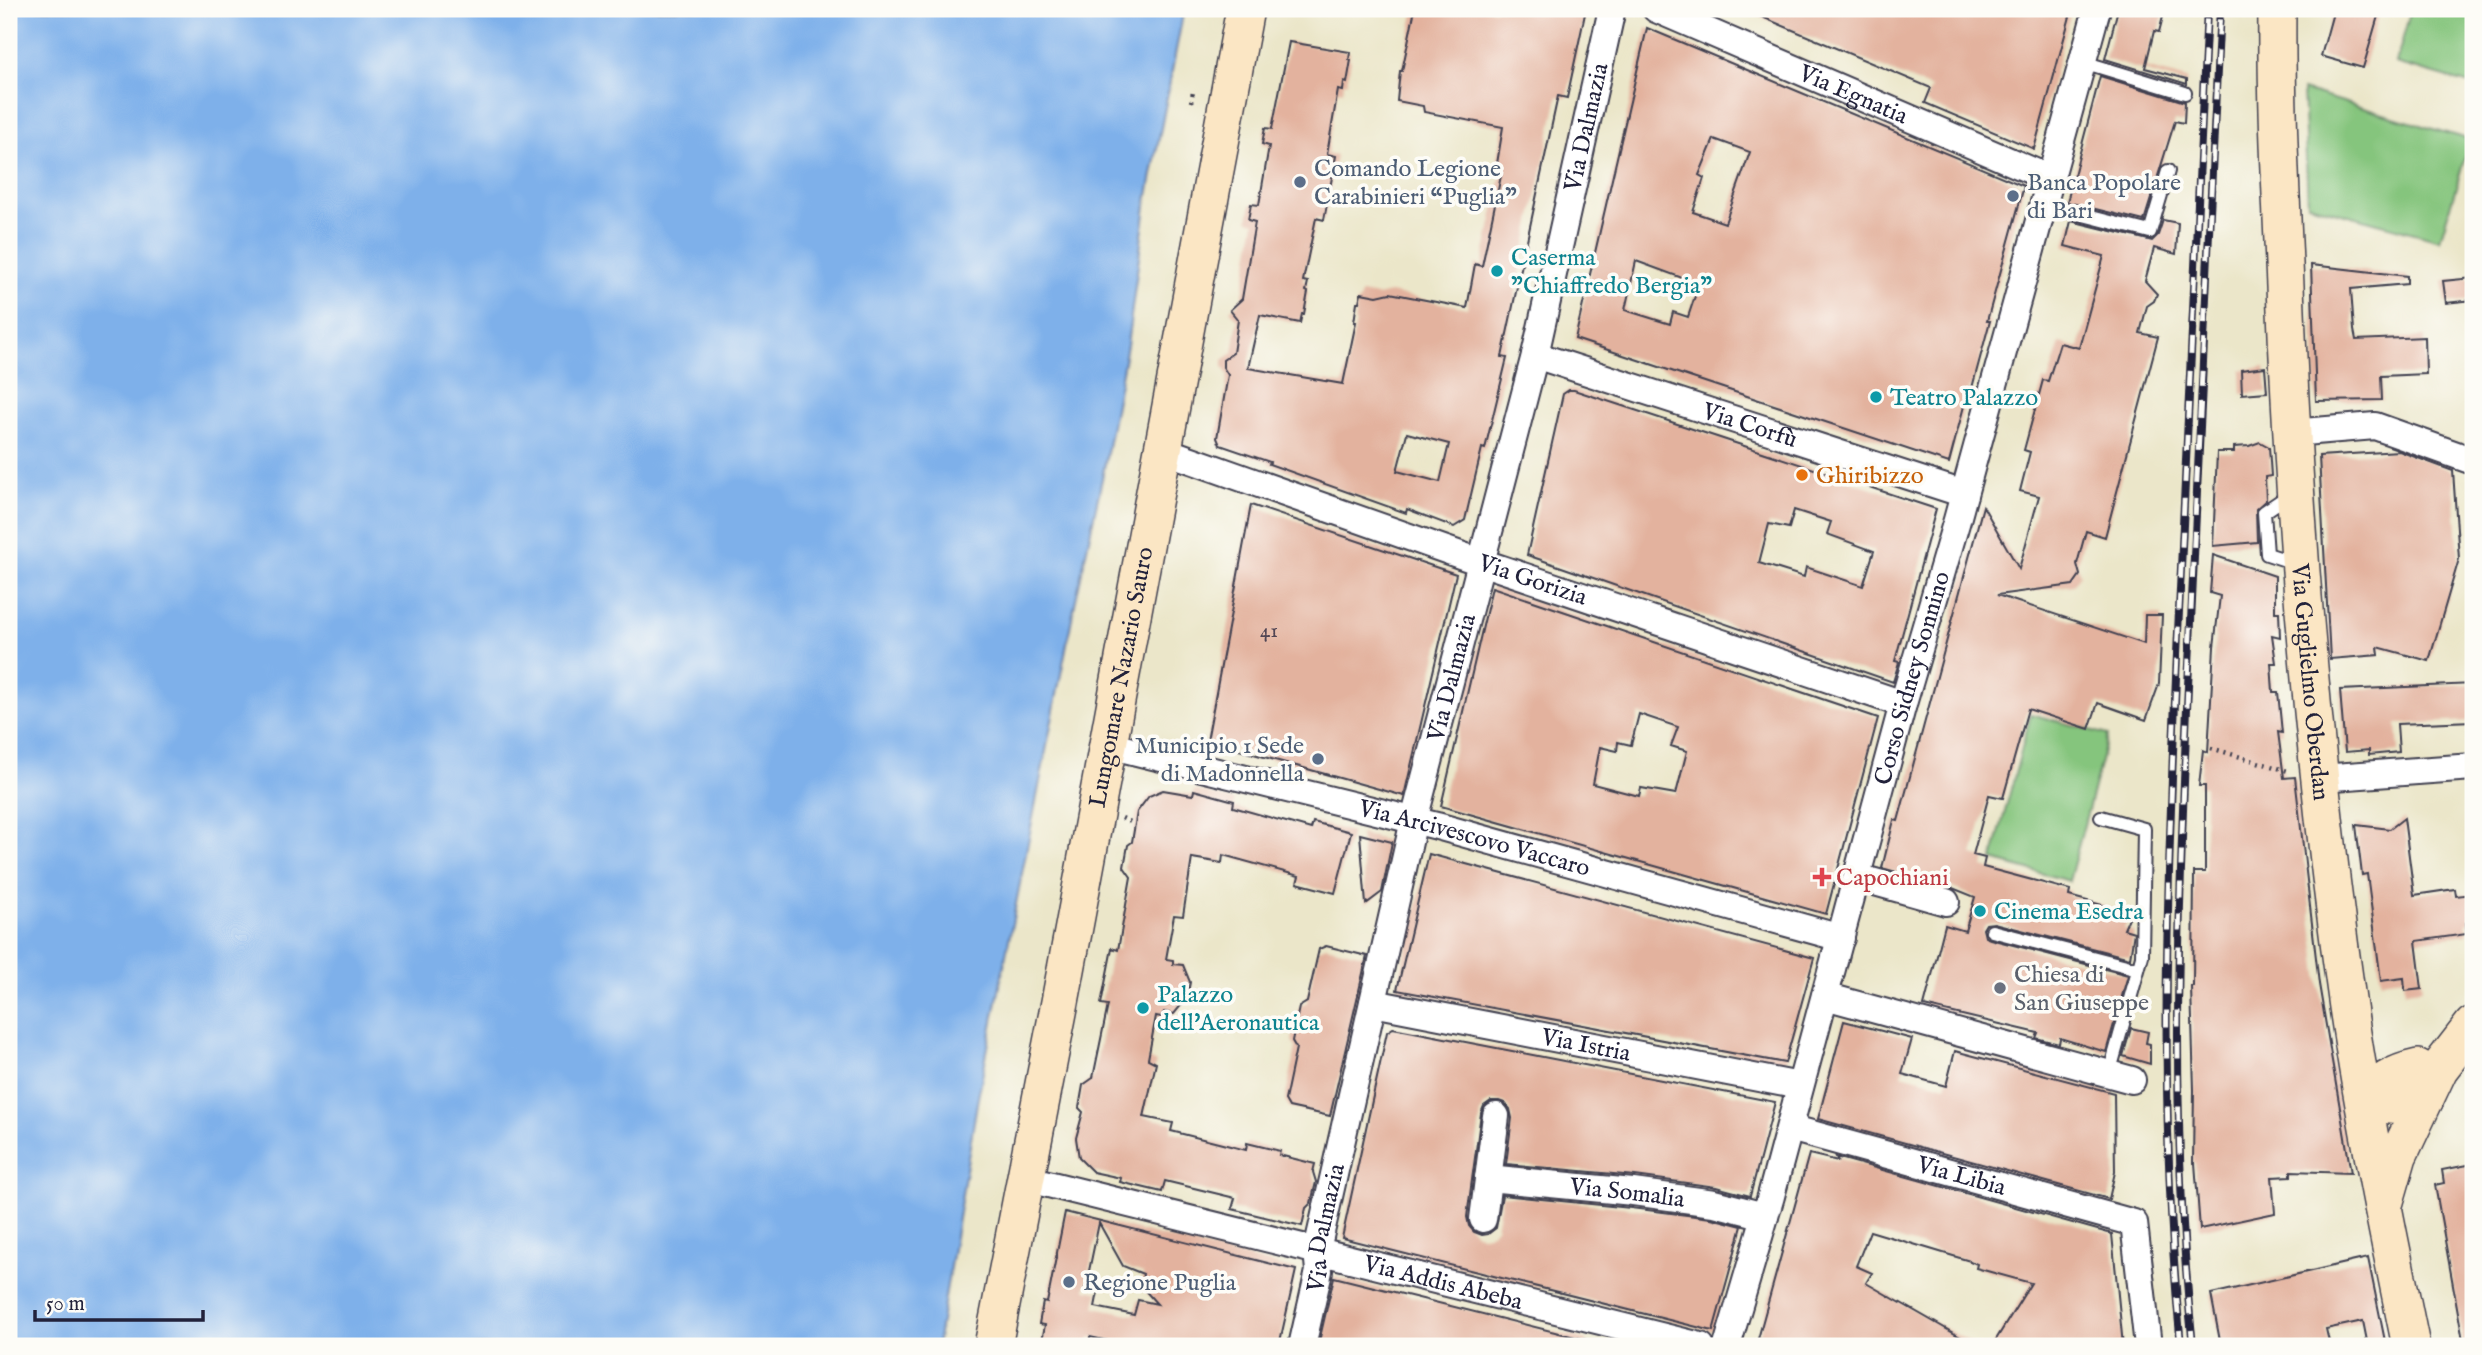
<svg xmlns="http://www.w3.org/2000/svg" width="2482" height="1355" viewBox="0 0 2482 1355" font-family="'IM FELL English',serif">
	<rect width="100%" height="100%" fill="#fdfcf7"/>
	<filter id="ink" filterUnits="userSpaceOnUse"><feTurbulence type="fractalNoise" baseFrequency=".0143" numOctaves="2"/><feDisplacementMap in="SourceGraphic" scale="14" xChannelSelector="R" yChannelSelector="G"/><feConvolveMatrix kernelMatrix="1 2 1 2 8 2 1 2 1" color-interpolation-filters="sRGB"/></filter>
	<filter id="wash" filterUnits="userSpaceOnUse"><feTurbulence type="fractalNoise" baseFrequency=".00686" numOctaves="4" result="noise"/><feDisplacementMap in="SourceGraphic" scale="28" xChannelSelector="R" yChannelSelector="G"/><feGaussianBlur stdDeviation="1.57" result="paint"/><feColorMatrix in="noise" values="0 0 0 0 0 0 0 0 0 0 0 0 0 0 0 0 0 1.4 0 .05"/><feComposite in="paint" operator="in"/></filter>
	<g filter="url(#wash)">
		<rect width="100%" height="100%" fill="#ebe6c9"/>
		<path fill="#85c57d" stroke="#54745c" stroke-width="2" d="M2411,9H2473V85L2396,63Z
			M2303,90L2470,140L2440,240L2308,204Z
			M2031,714L2108,735L2069,881L1992,860Z"/>
		<path fill="#7eb0ea" stroke="#506992" stroke-width="2" d="M9,9H1184L1146,206L1127,345L1103,474L1072,618L977,1103L937,1346H9Z"/>
		<g id="blocks">
			<path fill="#e3b29e" fill-rule="evenodd" d="M1415,9H1586L1567,98L1558,96L1502,357L1507,358L1485,449L1482,448L1465,520L1454,527L1407,509L1406,513L1269,464L1270,462L1220,445L1217,438L1228,375L1223,367V360L1233,353L1238,320L1230,310L1242,299L1255,222L1248,220L1251,204L1259,205L1269,146L1262,144L1265,128L1272,129L1289,42L1350,52L1349,60H1351L1347,83L1344,82L1343,91L1338,90L1327,154L1336,156L1324,220L1316,218L1303,281L1308,282L1306,291L1308,292L1304,314H1302L1300,323L1260,315L1248,368L1343,384L1356,322H1354L1357,302H1359L1361,293L1377,296L1390,293L1467,308L1475,264L1482,266L1502,171L1496,170L1503,127L1424,112L1423,106L1397,101L1400,71H1402ZM1407,433L1449,444L1440,482L1397,471Z
				M1743,9H2072L2034,149L1925,103L1931,88Z
				M2118,9H2165L2159,32L2154,31L2145,68L2187,79V84L2105,59Z
				M2334,9H2380L2363,68L2321,56Z
				M1647,28L2024,186L1987,321H1990L1972,388L1969,387L1949,463L1575,339ZM1714,139L1750,152L1725,223L1693,212L1704,178L1699,175ZM1636,261L1699,284L1688,317L1673,312L1670,324L1625,310Z
				M2100,76L2185,102L2184,123L2175,121L2144,221L2067,202Z
				M2163,220L2178,223L2176,254L2154,248L2145,281L2157,294L2154,301L2147,306L2140,333L2158,337L2105,537L2086,531L2077,564L2080,575L2073,585L1997,595L2144,644L2145,615H2162L2159,684L2146,720L2098,703L2089,729L2028,709L2003,798L1989,795L1973,855L1985,858L1983,867L2070,890L2069,896L2131,913L2124,929L2134,932L2130,958L1994,923L1986,924L1983,929L1985,937L1990,939L2128,975L2106,1052L2060,1038L2059,1044L2036,1038L2038,1033L1924,1006L1945,925L1965,931L1975,897L1950,887L1882,868L1894,820L1898,821L1983,506L2019,569L2039,496L2020,491L2030,452L2024,450L2043,380L2048,381L2060,343L2079,348L2104,256L2065,246L2071,221L2152,241L2158,235Z
				M2311,265L2407,276V284L2351,289L2354,330L2356,340L2425,337L2426,374L2381,376L2382,400L2316,401Z
				M2473,278V300L2446,303L2443,281Z
				M2265,367L2267,392L2242,394L2241,370Z
				M1569,390H1574L1936,509L1895,661L1899,662L1893,682L1527,555L1563,394ZM1794,510L1831,522L1827,534L1874,551L1863,586L1806,567L1804,577L1759,563L1769,524L1789,528Z
				M2260,442L2269,447L2271,476L2265,477L2266,500L2256,509L2257,542L2213,546L2217,452H2234V447L2249,446Z
				M2399,451L2453,471L2459,559L2429,661L2378,647L2379,655L2330,659L2319,456Z
				M1251,505L1456,574L1404,796L1207,741Z
				M2213,555L2275,576V612H2279L2280,637L2272,635L2276,663H2271L2273,692H2278L2282,733L2278,732L2284,778L2295,777L2319,984L2351,1173L2291,1171V1176L2272,1177L2275,1213L2200,1229L2195,1163H2193L2194,1090L2191,986H2193L2194,872H2205V786H2199L2203,750L2208,752L2214,647L2220,596L2210,593Z
				M1492,587L1878,718L1826,914L1441,806ZM1639,714L1678,727L1671,746L1687,751L1676,794L1641,788L1639,796L1593,784L1600,747L1617,751L1618,742L1631,745Z
				M2473,684V721L2397,724L2399,752L2369,755V750L2345,752L2340,690Z
				M1163,790L1193,795L1194,790L1234,801L1233,807L1311,829L1313,822L1351,832L1335,893L1297,883L1299,876L1223,855L1222,863L1192,858L1183,916L1174,915L1166,959L1173,960V964L1183,965L1190,982L1187,998L1174,1014L1164,1012L1161,1017L1156,1016L1148,1059L1156,1063L1144,1117L1173,1123L1171,1131L1246,1150L1247,1143L1280,1151L1279,1155L1315,1164L1313,1172L1316,1182L1311,1203L1306,1208L1302,1226L1232,1209L1235,1198L1165,1181L1162,1192L1120,1182L1121,1178L1093,1172L1079,1158L1076,1138L1083,1112L1079,1108L1083,1085L1093,1078L1108,1005L1101,1004L1112,948L1118,950L1131,877L1124,867L1128,845L1132,842L1137,812L1149,796Z
				M2404,818L2414,895L2455,889L2456,896L2473,894V922L2466,923L2467,934L2416,941L2422,989L2405,991L2404,978L2381,981L2367,874L2362,875L2356,825L2390,829Z
				M1360,834L1392,842L1382,892L1366,904Z
				M1429,854L1814,958L1785,1063L1397,990Z
				M1326,946L1367,956L1330,1116L1289,1107L1285,1100L1296,1048L1292,1041L1299,1007L1307,1002L1319,949Z
				M1844,1021L1912,1039L1902,1074L1946,1086L1955,1051L2114,1093L2115,1172L2109,1199L1818,1119Z
				M1393,1028L1775,1102L1750,1196L1716,1187L1635,1176L1506,1164L1512,1118L1510,1109L1505,1103L1499,1101H1491L1484,1106L1481,1113L1467,1217L1469,1226L1474,1232L1482,1235L1488,1234L1496,1228L1502,1195L1631,1208L1711,1218L1742,1226L1713,1331L1342,1238L1387,1032Z
				M2131,1028L2148,1032L2146,1043L2150,1044V1064L2123,1056Z
				M1809,1154L1838,1161L1836,1157L2112,1234L2123,1346H1992L2031,1283L1976,1268L1977,1264L1970,1261L1870,1231L1856,1266L1872,1273L1866,1283L1976,1346H1780L1758,1339Z
				M2473,1164V1346H2464L2435,1185L2444,1183L2442,1170Z
				M1065,1212L1296,1270L1279,1346H1131L1090,1337L1089,1346H1041L1045,1325L1039,1324L1043,1302L1047,1303ZM1099,1223L1123,1266L1143,1274L1141,1286L1157,1304L1138,1300L1134,1315L1095,1307L1098,1292L1085,1290Z
				M2368,1258L2386,1346H2368L2363,1321L2326,1329L2330,1346H2221L2211,1294Z
				M1334,1277L1587,1340V1346H1318Z"/>
		</g>
	</g>
	<g filter="url(#ink)">
		<use href="#blocks" fill-opacity="0" stroke="#403f50" stroke-width="2"/>
		<g fill="none" stroke-linecap="round" stroke-linejoin="round">
			<g stroke="#403f50" stroke-width="16">
				<path id="lane" d="M2083,62L2185,93
					M2044,205L2150,232L2168,171
					M2292,493L2264,512L2267,554L2298,564
					M2101,817L2144,829L2142,956L2109,1074
					M1992,931L2138,969"/>
			</g>
			<g stroke="#403f50" stroke-width="30">
				<g id="street">
					<path id="s1" d="M1656,9L2051,179"/>
					<path id="s2" d="M1535,355L1964,494"/>
					<path d="M2291,433L2375,426L2473,461"/>
					<path id="s3" d="M1163,450L1463,556L1903,704"/>
					<path id="s4" d="M1108,745L1437,826L1841,938"/>
					<path d="M2320,778L2473,767"/>
					<path d="M1857,877L1946,902"/>
					<path d="M1825,996L2132,1080"/>
					<path id="s5" d="M1373,1003L1800,1086"/>
					<path id="s6" d="M1790,1128L2134,1223L2148,1346"/>
					<path id="s7" d="M1024,1178L1701,1346"/>
					<path id="s8" d="M1488,1178L1633,1192L1714,1203L1765,1216"/>
					<path d="M1483,1219L1496,1116"/>
					<path id="s9" d="M1302,1346L1319,1271L1317,1250L1414,820L1535,355L1612,9"/>
					<path id="s10" d="M1727,1346L1771,1196L1903,704L1957,520L2097,9"/>
				</g>
			</g>
			<g stroke="#403f50" stroke-width="40">
				<g id="secondary">
					<path id="s11" d="M2277,9C2276,101 2281,194 2285,286C2294,527 2314,768 2348,1007C2365,1121 2388,1234 2411,1346"/>
					<path d="M2418,1068C2395,1073 2379,1082 2364,1101C2388,1105 2402,1109 2425,1099"/>
					<path d="M2385,1201L2398,1156L2439,1069L2473,1025"/>
					<path id="s12" d="M993,1346L1060,1002L1245,9"/>
				</g>
			</g>
			<path stroke="#403f50" stroke-width="4.5" stroke-dasharray="2 5" stroke-linecap="butt" d="M1191,102L1193,92
				M2211,748L2291,772
				M1122,818L1135,824"/>
			<use href="#lane" stroke="#fff" stroke-width="12"/>
			<use href="#street" stroke="#fff" stroke-width="26"/>
			<use href="#secondary" stroke="#fbe6c4" stroke-width="37"/>
			<g stroke="#22223b" stroke-width="8">
				<path id="rail" d="M2181,1346C2158,1116 2167,884 2177,654C2187,439 2197,224 2207,9
					M2193,1346C2170,1134 2178,920 2187,708C2196,475 2209,242 2220,9"/>
			</g>
			<use href="#rail" stroke="#fdfcf7" stroke-width="5" stroke-dasharray="16" stroke-linecap="butt"/>
		</g>
	</g>
	<g fill="#5c6f8a" stroke="#fdfcf7" stroke-width="2.5">
		<circle cx="1300" cy="182" r="7"/>
		<circle cx="2013" cy="196" r="7"/>
		<circle cx="1318" cy="759" r="7"/>
		<circle cx="1069" cy="1282" r="7"/>
	</g>
	<g fill="#0f9aa8" stroke="#fdfcf7" stroke-width="2.5">
		<circle cx="1497" cy="271" r="7"/>
		<circle cx="1876" cy="397" r="7"/>
		<circle cx="1980" cy="911" r="7"/>
		<circle cx="1143" cy="1008" r="7"/>
	</g>
	<circle fill="#e8710a" stroke="#fdfcf7" stroke-width="2.5" cx="1802" cy="475" r="7"/>
	<path fill="#e0444e" stroke="#fdfcf7" stroke-width="2.5" d="M1818.5 866.5h7v7h7v7h-7v7h-7v-7h-7v-7h7z"/>
	<circle fill="#6b7280" stroke="#fdfcf7" stroke-width="2.5" cx="2000" cy="988" r="7"/>
	<g text-anchor="middle" stroke-width="7" stroke-linejoin="round" paint-order="stroke">
		<g font-size="21" fill="#524654">
			<text x="1269" y="637">41</text>
		</g>
		<g font-size="24" fill="#22223b" stroke="#fdfcf7">
			<text dy="8" stroke="none"><textPath href="#s1" startOffset="215">Via Egnatia</textPath></text>
			<text dy="8" stroke="none"><textPath href="#s9" startOffset="1253">Via Dalmazia</textPath></text>
			<text dy="8" stroke="none"><textPath href="#s2" startOffset="226">Via Corfù</textPath></text>
			<text dy="8" stroke="none"><textPath href="#s3" startOffset="392">Via Gorizia</textPath></text>
			<text dy="8" stroke="none"><textPath href="#s9" startOffset="686">Via Dalmazia</textPath></text>
			<text dy="8" stroke="none"><textPath href="#s12" startOffset="681">Lungomare Nazario Sauro</textPath></text>
			<text dy="8" stroke="none"><textPath href="#s10" startOffset="693">Corso Sidney Sonnino</textPath></text>
			<text dy="8" stroke="none"><textPath href="#s11" startOffset="674">Via Guglielmo Oberdan</textPath></text>
			<text dy="8" stroke="none"><textPath href="#s4" startOffset="378">Via Arcivescovo Vaccaro</textPath></text>
			<text dy="8" stroke="none"><textPath href="#s5" startOffset="217">Via Istria</textPath></text>
			<text dy="8" stroke="none"><textPath href="#s6" startOffset="178">Via Libia</textPath></text>
			<text dy="8" stroke="none"><textPath href="#s8" startOffset="140">Via Somalia</textPath></text>
			<text dy="8" stroke="none"><textPath href="#s9" startOffset="121">Via Dalmazia</textPath></text>
			<text dy="8" stroke="none"><textPath href="#s7" startOffset="432">Via Addis Abeba</textPath></text>
		</g>
		<g font-size="24" fill="#4e5e75" stroke="#fdfcf7" text-anchor="start">
			<text x="1314" y="176">Comando Legione<tspan x="1314" dy="28">Carabinieri “Puglia”</tspan></text>
			<text x="2027" y="190">Banca Popolare<tspan x="2027" dy="28">di Bari</tspan></text>
			<text x="1304" y="753" text-anchor="end">Municipio 1 Sede<tspan x="1304" dy="28">di Madonnella</tspan></text>
			<text x="1083" y="1290">Regione Puglia</text>
		</g>
		<g font-size="24" fill="#0d838f" stroke="#fdfcf7" text-anchor="start">
			<text x="1511" y="265">Caserma<tspan x="1511" dy="28">"Chiaffredo Bergia"</tspan></text>
			<text x="1890" y="405">Teatro Palazzo</text>
			<text x="1994" y="919">Cinema Esedra</text>
			<text x="1157" y="1002">Palazzo<tspan x="1157" dy="28">dell'Aeronautica</tspan></text>
		</g>
		<g font-size="24" fill="#c56008" stroke="#fdfcf7" text-anchor="start">
			<text x="1816" y="483">Ghiribizzo</text>
		</g>
		<g font-size="24" fill="#be3a42" stroke="#fdfcf7" text-anchor="start">
			<text x="1836" y="885">Capochiani</text>
		</g>
		<g font-size="24" fill="#5b616d" stroke="#fdfcf7" text-anchor="start">
			<text x="2014" y="982">Chiesa di<tspan x="2014" dy="28">San Giuseppe</tspan></text>
		</g>
	</g>
	<rect width="2482" height="1355" fill="none" stroke="#fdfcf7" stroke-width="35"/>
	<path d="M35 1310v10h168v-10" fill="none" stroke="#22223b" stroke-width="3.5"/>
	<text x="46" y="1310" font-size="21" fill="#22223b" stroke="#fdfcf7" stroke-width="5" paint-order="stroke">50 m</text>
</svg>
